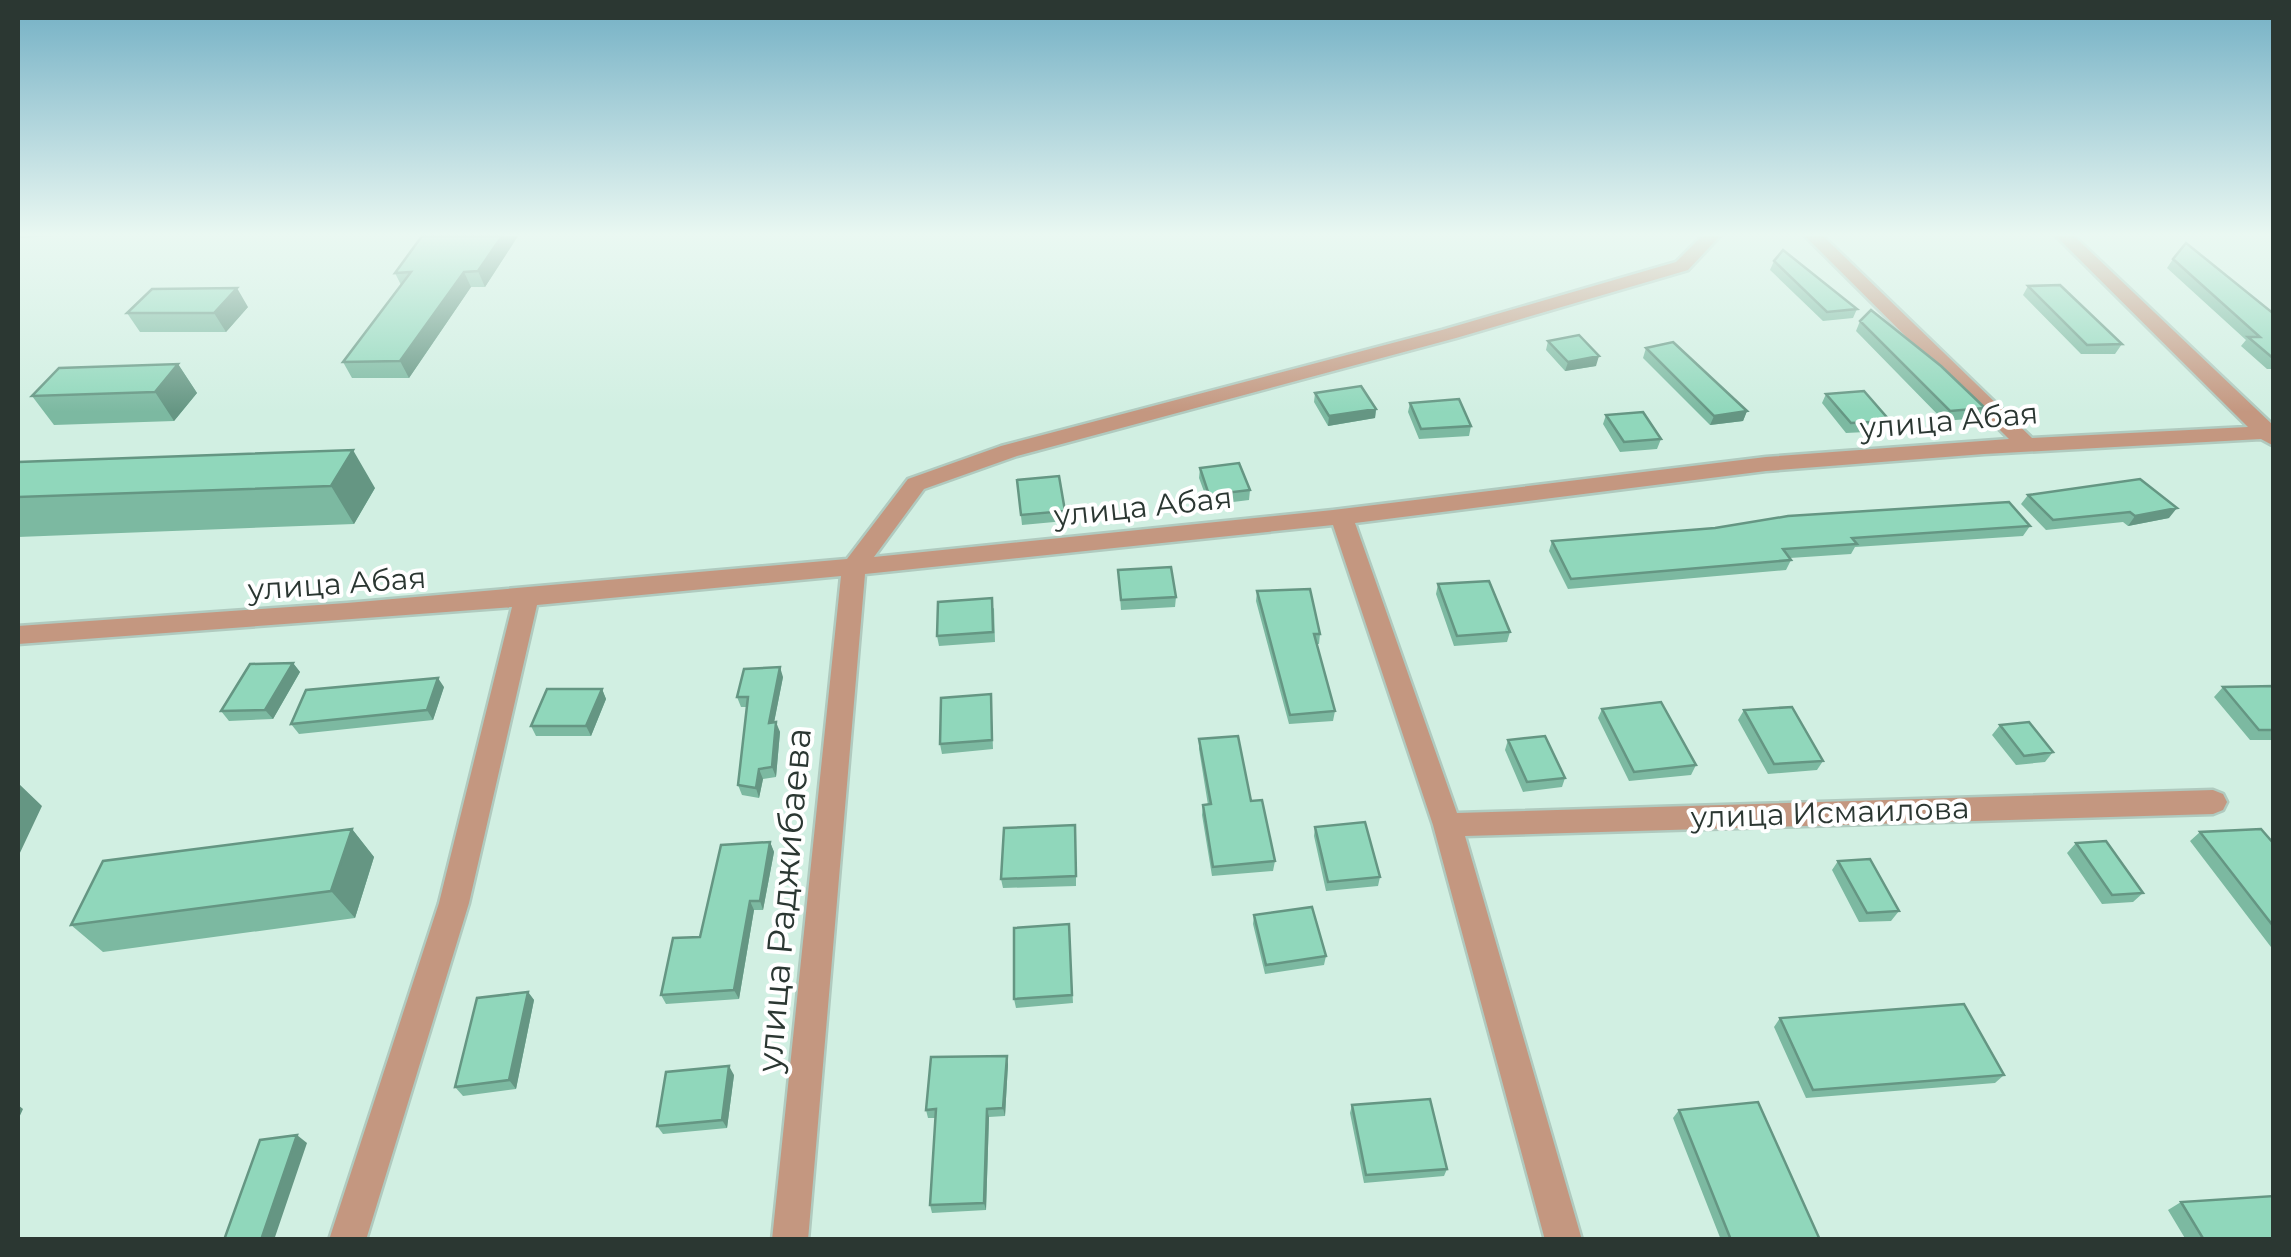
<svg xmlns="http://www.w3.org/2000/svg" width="2291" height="1257" viewBox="0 0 2291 1257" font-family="Montserrat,sans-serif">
	<rect width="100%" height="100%" fill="#d1efe2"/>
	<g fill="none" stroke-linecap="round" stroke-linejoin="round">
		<g stroke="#b0cabf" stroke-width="5">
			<path id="minor" d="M1702,236H1720L1688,270L1456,338L1017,456L924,489L874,557L1333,510L1766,457L2009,439L1805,236H1823L2032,438L2248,427L2056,236H2074L2274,426V446L2261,439L1984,454L1766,471L1355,523L1457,813L2213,790L2223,794L2227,802L2223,810L2213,814L1465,836L1582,1240H1545L1433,825L1333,525L865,574L808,1240H772L841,576L537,605L469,903L366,1240H329L439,903L512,607L18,644V626L347,603L847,559L908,479L1001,446L1442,330L1676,262Z"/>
		</g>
		<use href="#minor" fill="#c49780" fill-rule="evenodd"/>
	</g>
	<path fill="#7cb9a1" d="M18,236H56L18,238Z
		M518,236L485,287H471L409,378H352L343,362L401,285L395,273Z
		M2173,259L2274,314V369H2267L2241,346L2246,340L2167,268Z
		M1774,261L1857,309L1853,318L1823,321L1770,270Z
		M2028,286L2122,344L2115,354H2081L2023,295Z
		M248,307L226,332H140L127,313Z
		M1860,321L1985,408L1979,418L1944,421L1856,331Z
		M1548,341L1596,366L1565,371L1546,350Z
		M1646,348L1747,411L1743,421L1710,425L1643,358Z
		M178,364L197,393L174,421L54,425L32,396Z
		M1315,393L1376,409L1375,418L1328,426L1314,402Z
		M1826,394L1890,421L1885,431L1846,433L1822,403Z
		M1410,403L1471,426L1469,436L1419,439L1408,412Z
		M1606,415L1661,439L1657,449L1620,452L1603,424Z
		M18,462L375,488L354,524L18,537Z
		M1200,468L1250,490L1249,500L1209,505L1199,478Z
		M1017,480L1065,511V521L1022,525Z
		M2028,495L2169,518L2128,526L2123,522L2046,530L2021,504Z
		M2030,526L2023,536L1855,547L1851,554L1790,558L1791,560L1786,570L1568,589L1549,551L1552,541Z
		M1118,570L1176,597L1175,607L1121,610Z
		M1438,584L1510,632L1507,642L1454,646L1436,594Z
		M1257,591L1320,634L1319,644H1317L1335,711L1333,721L1289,724L1256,601Z
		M994,608L995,642L939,646L937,636Z
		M293,663L300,672L273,719L229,721L221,711Z
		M783,677L774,722L780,732L776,777L763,779L759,798L742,795L738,785L747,707H741L737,697Z
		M2274,686V740H2250L2214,697L2223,687Z
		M444,687L433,720L299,734L291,724Z
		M602,689L606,699L591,736H536L531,726Z
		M991,694L993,749L942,754L940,744Z
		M1602,709L1696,765L1691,775L1629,781L1598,718Z
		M1744,710L1823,761L1817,770L1768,774L1738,720Z
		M2000,725L2053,752L2045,762L2016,765L1992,735Z
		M1199,739L1251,801L1275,861L1273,871L1212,876L1202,815L1203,805H1208L1199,749Z
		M1508,740L1565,778L1562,787L1523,792L1505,750Z
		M1315,827L1380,877L1378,886L1326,891L1314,836Z
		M352,829L374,857L355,918L103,952L71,925Z
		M2200,832L2274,844V951L2190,841Z
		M1076,835V886L1003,888L1001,879Z
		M770,842L774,852L763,910H754L739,999L666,1004L661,995L700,937Z
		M2076,843L2143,893L2133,902L2102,904L2067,853Z
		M1838,861L1899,911L1891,921L1859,922L1832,870Z
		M1254,915L1326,956L1324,965L1265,974L1253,924Z
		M1069,924L1073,1003L1016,1008L1014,999Z
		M528,992L534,1000L516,1089L463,1096L455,1087Z
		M1780,1018L2004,1075L1995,1083L1806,1098L1774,1027Z
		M1008,1064L1005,1116L989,1117L986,1210L932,1213L930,1205L936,1118H928L926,1110Z
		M734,1075L727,1128L663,1134L657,1126Z
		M1352,1105L1447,1169L1444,1176L1364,1183L1350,1113Z
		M1679,1110L1820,1240H1721L1673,1118Z
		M2181,1202L2274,1240H2186L2168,1210Z"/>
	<path fill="#659683" d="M502,236H518L485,287L478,271Z
		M464,272L471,287L409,378L400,361Z
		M237,288L248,307L226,332L214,313Z
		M1599,356L1596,366L1565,371L1568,362Z
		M178,364L197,393L174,421L155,392Z
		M1376,409L1375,418L1328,426L1329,416Z
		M1747,411L1743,421L1710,425L1714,416Z
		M353,450L375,488L354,524L331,486Z
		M2177,508L2169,518L2128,526L2135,516Z
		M293,663L300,672L273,719L265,710Z
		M780,667L783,677L772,733L769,723Z
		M438,678L444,687L433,720L427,710Z
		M602,689L606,699L591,736L586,726Z
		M776,722L780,732L776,777L772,767Z
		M759,769L763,779L759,798L756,788Z
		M18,783L42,806L18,857Z
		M352,829L374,857L355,918L331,891Z
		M770,842L774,852L763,910L760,901Z
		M750,901L754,910L739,999L734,990Z
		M528,992L534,1000L516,1089L509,1080Z
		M1007,1056L1008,1064L1005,1116L1003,1108Z
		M729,1066L734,1075L727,1128L722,1120Z
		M18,1105L23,1109L18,1120Z
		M987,1109L989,1117L986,1210L984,1203Z
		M297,1135L307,1143L274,1240H261Z"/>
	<path fill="#90d7bb" stroke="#659683" stroke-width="2.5" d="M422,236H502L478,271L464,272L400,361L343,362L411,272L395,273Z
		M2186,243L2274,314V359L2248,337H2260L2173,259Z
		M1783,250L1857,309L1827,312L1774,261Z
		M2060,285L2122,344L2087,345L2028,286Z
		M237,288L214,313H127L152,289Z
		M1871,310L1941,366L1985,408L1950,411L1860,321Z
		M1579,335L1599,356L1568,362L1548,341Z
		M1673,342L1747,411L1714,416L1646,348Z
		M178,364L155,392L32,396L59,368Z
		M1361,386L1376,409L1329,416L1315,393Z
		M1864,391L1890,421L1851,423L1826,394Z
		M1459,399L1471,426L1421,429L1410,403Z
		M1643,412L1661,439L1624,442L1606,415Z
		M353,450L331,486L18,497V462Z
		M1239,463L1250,490L1209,495L1200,468Z
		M1059,476L1065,511L1021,515L1017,480Z
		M2140,479L2177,508L2135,516L2130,512L2053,520L2028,495Z
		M2009,502L2030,526L1852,538L1857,544L1783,549L1791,560L1571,579L1552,541L1715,528L1788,516Z
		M1171,567L1176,597L1121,600L1118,570Z
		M1489,581L1510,632L1457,636L1438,584Z
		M1310,589L1320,634H1314L1335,711L1290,715L1257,591Z
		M992,598L993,632L937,636L938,602Z
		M293,663L265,710L221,711L250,664Z
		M780,667L769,723L776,722L772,767L759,769L756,788L738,785L748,697H737L744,669Z
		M438,678L427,710L291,724L306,690Z
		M2274,686V730H2259L2223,687Z
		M547,689H602L586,726H531Z
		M991,694L992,740L940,744L941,698Z
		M1661,702L1696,765L1634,772L1602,709Z
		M1792,707L1823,761L1774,764L1744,710Z
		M2029,722L2053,752L2024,756L2000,725Z
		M1238,736L1251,801L1262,800L1275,861L1213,867L1203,805L1211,804L1199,739Z
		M1545,736L1565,778L1527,782L1508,740Z
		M1365,822L1380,877L1328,882L1315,827Z
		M1075,825L1076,876L1001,879L1004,828Z
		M352,829L331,891L71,925L103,861Z
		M2261,829L2274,844V927L2200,832Z
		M2106,841L2143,893L2112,895L2076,843Z
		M770,842L760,901H750L734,990L661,995L673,938L700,937L721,845Z
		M1870,859L1899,911L1867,913L1838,861Z
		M1312,907L1326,956L1266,965L1254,915Z
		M1069,924L1072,995L1014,999V928Z
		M528,992L509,1080L455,1087L477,998Z
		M1964,1004L2004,1075L1813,1090L1780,1018Z
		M1007,1056L1003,1108L987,1109L984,1203L930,1205L936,1109L926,1110L931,1057Z
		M729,1066L722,1120L657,1126L666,1072Z
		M1430,1099L1447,1169L1366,1175L1352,1105Z
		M1758,1102L1820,1240H1731L1679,1110Z
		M297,1135L261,1240H224L260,1140Z
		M2274,1196V1240H2204L2181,1202Z"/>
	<linearGradient id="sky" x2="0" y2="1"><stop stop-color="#72afc4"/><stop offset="0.57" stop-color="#eaf8f2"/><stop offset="1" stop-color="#eaf8f2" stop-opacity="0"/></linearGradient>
	<rect width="2291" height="412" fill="url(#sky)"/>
	<g text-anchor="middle" stroke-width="8" stroke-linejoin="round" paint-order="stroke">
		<g font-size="30" fill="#2b3732" stroke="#fff">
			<text transform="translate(1949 421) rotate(-5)" y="10">улица Абая</text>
			<text transform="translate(1143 507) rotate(-6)" y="10">улица Абая</text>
			<text transform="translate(337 584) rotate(-4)" y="10">улица Абая</text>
			<text transform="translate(1830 813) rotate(-2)" y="10">улица Исмаилова</text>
		</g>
		<g font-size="35" fill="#2b3732" stroke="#fff">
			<text transform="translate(784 900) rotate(-85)" y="12">улица Раджибаева</text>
		</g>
	</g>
	<rect width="2291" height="1257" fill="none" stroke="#2b3732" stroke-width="40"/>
</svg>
